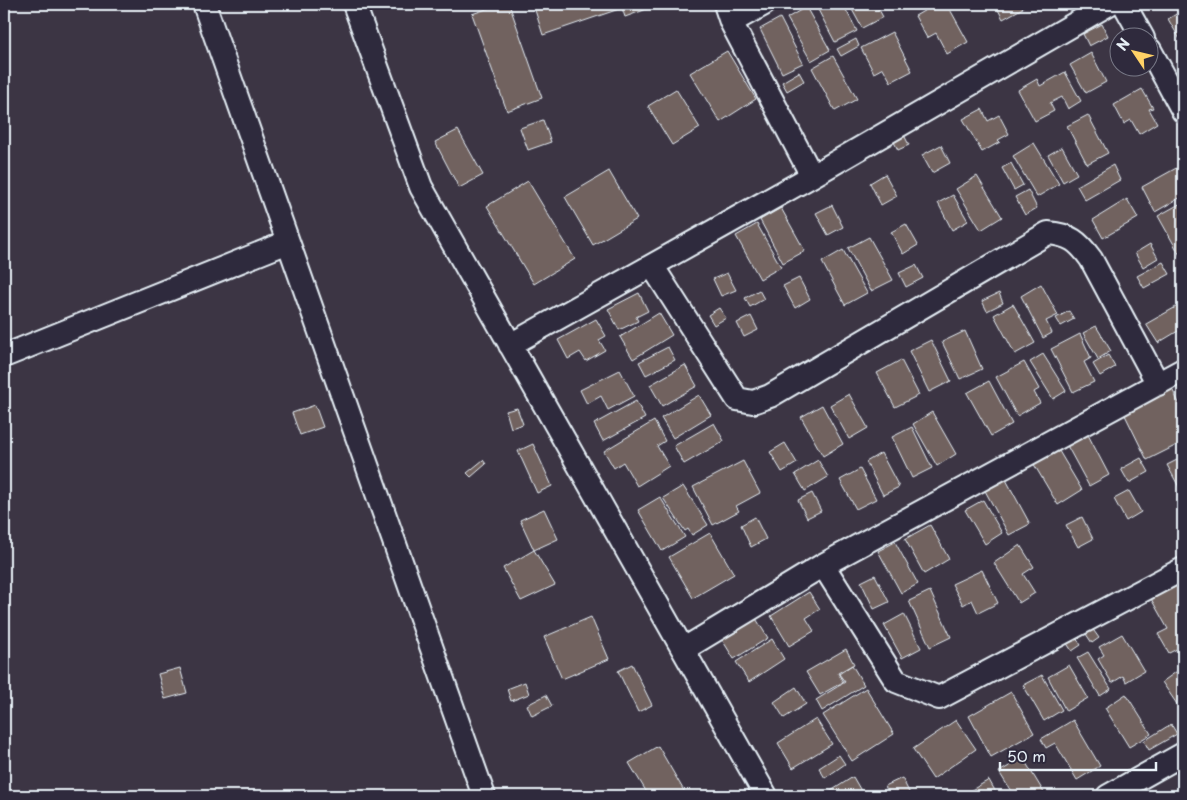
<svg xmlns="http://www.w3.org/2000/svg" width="1187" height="800" viewBox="0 0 1187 800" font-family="'Playpen Sans',sans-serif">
	<rect width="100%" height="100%" fill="#3c3544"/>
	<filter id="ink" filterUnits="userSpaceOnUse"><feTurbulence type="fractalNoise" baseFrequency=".02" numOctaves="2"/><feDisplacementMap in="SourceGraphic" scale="10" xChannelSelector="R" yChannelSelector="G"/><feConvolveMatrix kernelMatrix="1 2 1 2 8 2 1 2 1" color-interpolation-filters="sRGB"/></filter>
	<g filter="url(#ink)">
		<path fill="#71625f" stroke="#e8f1f8" d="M501,4H509L542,98L507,111L472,14Z
			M533,4H658V5L625,17L622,8L543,35Z
			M815,4H843L857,31L835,42Z
			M849,4H876L883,17L862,28Z
			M936,4H947L968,42L947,54L936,33L927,38L915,16Z
			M995,4H1020L1023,8L1003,19Z
			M806,7L830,50L811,61L787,18Z
			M1183,10V40L1181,41L1168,19Z
			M780,18L803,63L782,73L760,29Z
			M1102,24L1108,36L1089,46L1083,34Z
			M892,32L912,71L891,82L883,68L874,73L861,48Z
			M856,39L859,46L841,56L837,49Z
			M727,51L756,99L720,122L690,73Z
			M1091,53L1106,82L1086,93L1070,65Z
			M833,56L857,99L835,111L812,68Z
			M799,72L804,81L787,91L782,82Z
			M1065,72L1081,101L1068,109L1062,97L1050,103L1054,111L1035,121L1018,90L1037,79L1040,86Z
			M676,89L700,128L672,145L648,106Z
			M1142,89L1153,108L1149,109L1157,123L1139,134L1131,120L1124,124L1114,105Z
			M982,109L988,121L999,115L1009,134L998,140L1000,142L982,152L963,119Z
			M1088,115L1108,153L1087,164L1067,126Z
			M543,120L551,142L528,150L520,128Z
			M458,130L483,175L459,188L435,142Z
			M903,133L909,145L898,150L892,138Z
			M1034,143L1059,184L1037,197L1013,156Z
			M941,145L950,163L932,173L922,155Z
			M1062,147L1077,174L1063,182L1048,155Z
			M1011,163L1023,185L1014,190L1002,168Z
			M1113,165L1120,180L1085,200L1077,186Z
			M1180,166L1183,172V196L1155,212L1142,187Z
			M609,171L637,219L593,245L565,197Z
			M885,174L897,196L881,205L870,183Z
			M977,176L1002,217L981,230L956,189Z
			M528,181L575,259L534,284L487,206Z
			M1028,190L1037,208L1025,215L1015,197Z
			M953,195L968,221L952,230L938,203Z
			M1127,199L1138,218L1103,238L1093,220Z
			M1183,202V256L1181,257L1158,216Z
			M832,205L843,227L828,235L816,213Z
			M781,208L805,251L783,263L760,220Z
			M757,224L781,267L760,279L736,236Z
			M906,224L918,245L903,254L891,232Z
			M869,237L893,280L871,291L848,248Z
			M1150,244L1158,258L1143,267L1135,253Z
			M843,250L867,293L845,305L822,262Z
			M1163,262L1170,274L1144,288L1137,276Z
			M916,265L923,278L906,287L899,273Z
			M727,273L736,290L721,296L713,279Z
			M799,278L810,299L795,308L783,286Z
			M1041,284L1058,315L1046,321L1052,333L1043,338L1021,296Z
			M759,290L764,299L750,307L745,298Z
			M639,293L648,311L636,317L638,321L619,330L608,309Z
			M999,293L1003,303L987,311L982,301Z
			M1183,303V328L1158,343L1146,324Z
			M1013,304L1035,343L1015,354L994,315Z
			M719,308L726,318L714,325L708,315Z
			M1069,311L1074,319L1061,326L1056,318Z
			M659,313L672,335L633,359L620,337Z
			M751,316L758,330L744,337L737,323Z
			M596,319L606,336L599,340L605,350L586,361L580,352L568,359L558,340Z
			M1096,326L1111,351L1098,359L1083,333Z
			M965,331L982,369L960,379L942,342Z
			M1080,334L1091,358L1084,362L1094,382L1073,392L1051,349Z
			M931,340L951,381L929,392L909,351Z
			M668,347L675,360L646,375L639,362Z
			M1043,354L1066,391L1053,399L1030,362Z
			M1108,355L1115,367L1100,376L1093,364Z
			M901,360L919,395L895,407L877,373Z
			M1024,362L1039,389L1034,392L1040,403L1017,416L996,377Z
			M685,365L697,386L662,406L650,385Z
			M620,370L634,396L608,410L601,396L587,404L580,390Z
			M989,381L1012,424L991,436L967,393Z
			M1171,387L1183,411V442L1147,460L1123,411Z
			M849,394L868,428L849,439L830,405Z
			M699,395L711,415L673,438L661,418Z
			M636,401L645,418L603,441L594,424Z
			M315,405L323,427L300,435L292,413Z
			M822,405L843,444L823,456L801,417Z
			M517,408L523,424L511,428L506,411Z
			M932,412L956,454L937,466L913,424Z
			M654,421L665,441L657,446L669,466L637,486L623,462L614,468L604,451Z
			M714,423L724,441L684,464L674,446Z
			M912,427L932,468L912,478L892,437Z
			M1085,429L1109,475L1089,486L1064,440Z
			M785,443L797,463L782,472L770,452Z
			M533,444L552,486L537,493L518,451Z
			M1056,446L1082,490L1058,505L1032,461Z
			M881,453L899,487L883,495L866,462Z
			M1183,457V485L1179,487L1167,465Z
			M1141,458L1149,472L1129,483L1121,469Z
			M483,460L486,464L471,477L467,473Z
			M818,460L828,477L805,491L795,474Z
			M743,461L760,493L736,506L739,511L713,525L693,487Z
			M860,469L876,499L856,509L840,480Z
			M1004,476L1030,524L1009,535L983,487Z
			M683,486L708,525L692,535L688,529L685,531L663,498Z
			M1129,491L1141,512L1126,521L1114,499Z
			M812,493L821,511L807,518L798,500Z
			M660,497L685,537L662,551L638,510Z
			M983,500L1002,533L985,544L965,510Z
			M544,509L558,539L534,550L520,520Z
			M755,517L766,539L751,547L741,525Z
			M1082,517L1093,539L1078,547L1066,525Z
			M930,525L949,559L924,574L905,539Z
			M710,533L734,574L693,598L669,557Z
			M895,542L918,584L901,593L878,551Z
			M1020,545L1034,567L1023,574L1035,593L1019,603L994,563Z
			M534,550L555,585L521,601L503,568Z
			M982,570L998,603L978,613L972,600L963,605L952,584Z
			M875,575L889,602L874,609L861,582Z
			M1175,583L1183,598V654L1180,656L1177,649L1169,653L1158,634L1168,629L1150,597Z
			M930,591L951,637L930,647L909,601Z
			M809,592L820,609L806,618L814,631L789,646L771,616Z
			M904,614L921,648L902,658L884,625Z
			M591,617L609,659L562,679L544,637Z
			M755,617L768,638L734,659L721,638Z
			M1089,624L1099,638L1092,643L1082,628Z
			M1122,634L1144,671L1126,682L1123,676L1112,683L1098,659L1104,655L1099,647Z
			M1075,636L1081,645L1072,651L1066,642Z
			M772,639L784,659L749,682L736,662Z
			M846,649L854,664L838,673L843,682L820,695L806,672Z
			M1088,652L1111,689L1100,696L1077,658Z
			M632,664L652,705L638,712L618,671Z
			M852,665L864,685L822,711L816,700L845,682L839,674Z
			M1069,665L1088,698L1066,711L1048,677Z
			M1183,667V713L1162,682Z
			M180,668L187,693L165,699L158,674Z
			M1042,675L1062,710L1044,721L1023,685Z
			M525,682L529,694L511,701L507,689Z
			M796,687L806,704L784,718L774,702Z
			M866,688L894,734L852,761L823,715Z
			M1011,692L1034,733L991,757L969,716Z
			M1126,694L1151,734L1129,747L1105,708Z
			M546,695L552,706L532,716L527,705Z
			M816,719L832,744L793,768L778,743Z
			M956,720L976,749L933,779L913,749Z
			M1073,720L1100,766L1077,780L1055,743L1046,748L1041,739Z
			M1171,724L1177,734L1149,750L1144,741Z
			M658,746L687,796H649L629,763Z
			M839,755L845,764L825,778L819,768Z
			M1023,758L1046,796H1014L999,772Z
			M853,777L864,796H823Z
			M902,778L911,796H890L885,786Z
			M989,780L998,796H961Z"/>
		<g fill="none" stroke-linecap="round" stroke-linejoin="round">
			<g stroke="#e8f1f8" stroke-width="26">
				<path id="minor" d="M204,4L484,796
					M354,4L421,187L766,796
					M725,4L731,22L812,176
					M1124,4L1143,38
					M731,22L764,4
					M1150,50L1183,111
					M653,267L737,399L753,402L770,396L1048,233C1070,235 1078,241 1091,259L1158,384
					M510,345L812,176L1109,4
					M4,356L288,242
					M823,565L896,681L939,698L1183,569
					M684,649L823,565L1183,370
					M1108,796L1183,754"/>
			</g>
			<use href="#minor" stroke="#2f2a3d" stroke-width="22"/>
		</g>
	</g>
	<rect width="1187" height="800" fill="none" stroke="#2f2a3d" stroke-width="20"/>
	<rect x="10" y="10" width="1167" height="780" fill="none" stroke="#e8f1f8" stroke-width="2" filter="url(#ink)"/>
	<g transform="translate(1134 52) rotate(305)"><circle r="24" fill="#2f2a3d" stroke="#797a88"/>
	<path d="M0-4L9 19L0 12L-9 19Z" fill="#ffd166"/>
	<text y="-8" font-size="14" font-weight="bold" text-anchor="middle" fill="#e8f1f8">N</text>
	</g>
	<path d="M1000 762v8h156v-8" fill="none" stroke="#e8f1f8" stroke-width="2.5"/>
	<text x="1007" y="762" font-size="15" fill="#e8f1f8" stroke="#2f2a3d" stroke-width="4" paint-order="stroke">50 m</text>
</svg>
